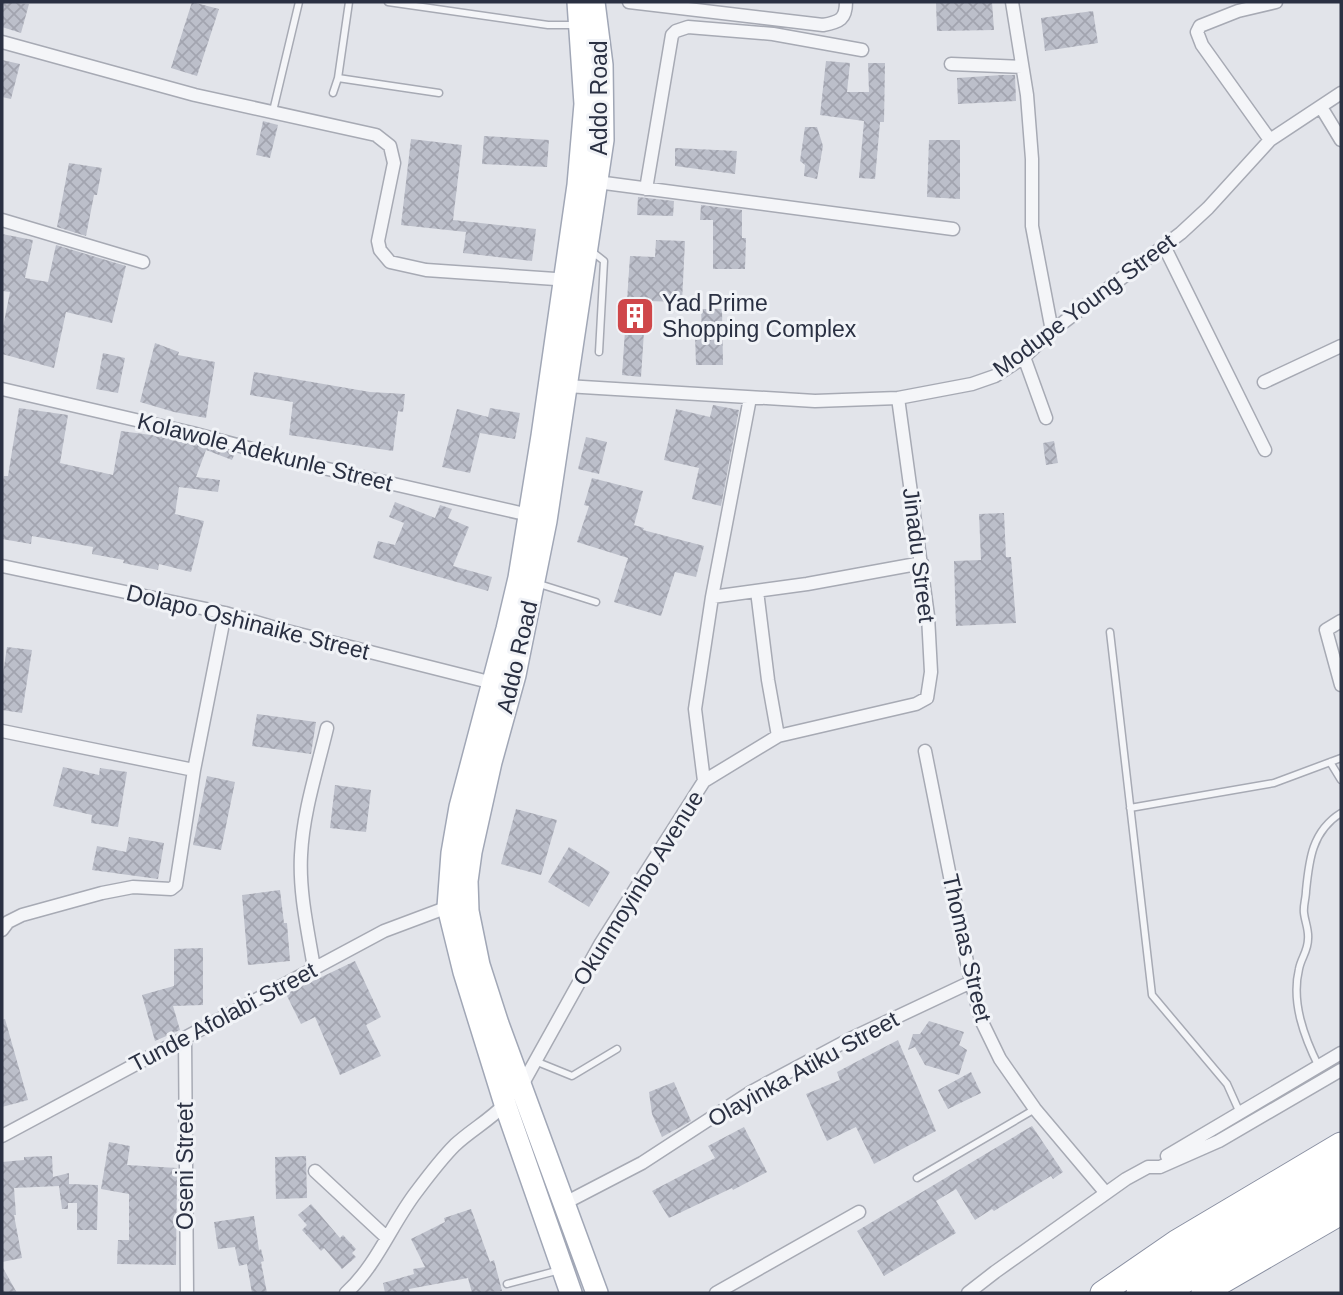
<svg xmlns="http://www.w3.org/2000/svg" width="1343" height="1295" viewBox="0 0 1343 1295" font-family="Helvetica,sans-serif">
	<defs>
		<pattern id="building-cross-hatch" width="8" height="8" patternUnits="userSpaceOnUse" patternTransform="scale(1.75)"><rect width="8" height="8" fill="#bcbfca"/><path d="M0 0l8 8M0 8l8-8" fill="none" stroke="#a2a4af"/></pattern>
	</defs>
	<rect width="100%" height="100%" fill="#e2e4ea"/>
	<path fill="url(#building-cross-hatch)" d="M2,2L29,4L21,33L2,27Z
		M192,2L219,9L197,76L171,68Z
		M936,2H992L994,30L937,31Z
		M1093,11L1098,43L1045,51L1041,18Z
		M2,60L20,64L11,99L2,97Z
		M826,61L850,63L847,92H869L868,63H885L884,122H880L875,179L859,178L864,121L820,115Z
		M1002,75H1015L1016,101L958,104L957,78Z
		M263,121L278,125L270,158L256,155Z
		M805,127H817L823,146L817,179L804,176L805,165L800,161Z
		M484,136L549,140L547,167L482,164Z
		M411,139L462,145L453,220L536,229L532,261L463,253L466,232L401,225Z
		M929,140H960V199L927,197Z
		M675,148L737,151L735,174L675,166Z
		M69,163L102,168L97,195H94L86,236L57,227Z
		M638,197L674,201L673,216L637,215Z
		M701,205L742,210V238H746L745,269H713V220H700Z
		M2,234L33,240L25,278L48,282L56,245L126,266L112,323L66,312L54,368L2,354V332L10,292L2,291Z
		M656,240L685,241L682,302L646,301L641,377L622,375L630,256L655,257Z
		M701,309H722L723,365H696L695,335L702,334Z
		M155,343L179,352L178,355L215,362L206,418L174,412L140,402Z
		M103,353L125,358L118,393L96,389Z
		M254,372L370,392L405,394L403,412L398,411L393,451L289,435L293,402L250,395Z
		M713,405L739,410L721,506L692,499L699,468L664,460L676,409L710,417Z
		M19,408L68,415L60,463L113,475L121,431L174,438L235,453L232,460L206,450L196,477L220,480L218,492L179,487L175,514L204,521L191,572L159,564L158,570L123,563L124,560L92,554L93,547L32,536L31,544L2,539V487L4,476H8Z
		M490,408L520,413L515,439L480,433L470,473L442,467L457,409L488,417Z
		M586,437L607,442L599,474L578,469Z
		M1054,441L1058,463L1046,465L1043,443Z
		M592,478L643,491L634,525L644,528L643,530L704,546L696,577L675,572L661,616L614,602L628,558L577,542L589,506L584,505Z
		M395,502L435,518L440,505L452,509L448,518L469,527L453,566L492,577L488,591L373,558L378,541L395,545L404,523L389,517Z
		M1004,513L1006,557H1011L1016,623L956,626L954,561L981,560L979,514Z
		M7,647L32,650L22,713L2,710V680Z
		M257,714L316,722L311,754L252,746Z
		M63,767L99,775L100,768L127,772L118,827L91,823L92,815L53,806Z
		M207,776L235,782L221,850L193,845Z
		M335,785L371,790L366,832L330,828Z
		M516,809L557,820L541,875L501,864Z
		M129,837L164,843L158,879L92,870L97,846L126,852Z
		M569,847L610,872L589,907L548,882Z
		M280,890L284,923H287L290,961L248,965L242,895Z
		M203,948V1005L173,1006L180,1030L155,1041L142,995L174,986V949Z
		M355,961L381,1017L366,1025L381,1056L340,1075L315,1017L301,1024L286,994Z
		M5,1019L28,1100L2,1107V1020Z
		M929,1021L964,1032L959,1045L967,1050L959,1075L925,1065L915,1047L908,1050L913,1034H920Z
		M898,1040L936,1131L874,1164L856,1127L827,1141L806,1094L840,1080L837,1072Z
		M971,1072L981,1093L948,1109L938,1090Z
		M674,1082L691,1121L662,1137L652,1114L649,1092Z
		M1032,1126L1063,1172L1053,1179L1051,1176L994,1211L992,1209L975,1220L956,1189L936,1201L956,1233L884,1276L857,1231Z
		M744,1127L767,1172L733,1190L732,1188L669,1218L652,1191L715,1158L708,1146Z
		M109,1142L130,1146L127,1165L177,1168L176,1265L117,1264L118,1240H129V1194L101,1189Z
		M52,1156L53,1177L69,1173V1184L98,1185L97,1230H77V1203H68V1209H62L59,1186L14,1188L16,1215H14L22,1258L2,1262V1162L24,1160V1157Z
		M306,1156L307,1198L276,1199L275,1157Z
		M311,1204L340,1238L343,1235L356,1249L352,1253L356,1257L342,1269L324,1248L321,1251L302,1230L307,1225L298,1215Z
		M471,1209L490,1262L494,1260L502,1291L472,1293L468,1278L409,1289L410,1293H385L383,1283L414,1274L413,1269L425,1267L411,1239L445,1222L444,1218Z
		M254,1216L259,1250L261,1249L264,1261L261,1262L267,1293H252L247,1264L239,1266L235,1247L218,1249L214,1222Z
		M2,1266L17,1293H2Z"/>
	<g fill="none" stroke-linecap="round" stroke-linejoin="round">
		<g stroke="#a7aab4" stroke-width="9">
			<path id="lane" d="M388,2L548,25H577
				M338,78L349,2
				M333,93L338,78L439,93
				M273,111L299,2
				M590,250L604,261L599,352
				M536,583L596,602
				M1110,632L1152,995L1227,1084L1240,1113
				M1330,762L1341,780
				M1130,808L1274,783L1341,758
				M535,1061L572,1076L617,1049
				M1319,1067C1304,1037 1291,1002 1299,969C1301,958 1308,951 1308,939C1309,930 1305,922 1304,913C1303,906 1306,898 1306,891C1309,860 1312,831 1341,813
				M917,1178L1035,1109
				M507,1284L560,1270"/>
		</g>
		<g stroke="#a7aab4" stroke-width="15">
			<path id="street" d="M629,2L823,25C840,22 846,19 846,2
				M1012,2L1027,95L1032,159V226L1052,331
				M2,42L195,95L376,135L390,146L394,163L378,241L380,250L390,262L426,270L570,280
				M951,64L1022,67
				M1321,107L1341,140
				M1270,140L1202,45L1197,32L1200,26L1238,11L1276,2
				M597,182L953,229
				M646,189L672,35L676,31L688,27L773,34L862,50
				M2,220L143,262
				M1164,246L1265,450
				M1024,357L1046,418
				M1264,382L1341,346
				M566,386L815,401L898,398L972,384L995,376L1024,357L1052,331L1181,233L1208,208L1270,140L1341,93
				M2,389L192,433L319,467L529,515
				M2,566L225,613L279,629L493,683
				M757,591L768,680L778,736
				M712,597L807,584L922,563
				M1341,621L1326,630L1341,685
				M2,731L194,770
				M925,751L971,982L982,1022L1000,1059L1035,1109L1105,1192
				M704,781L695,709L712,597L750,398
				M2,930L8,922L22,915L102,893L133,887L171,889L176,885L194,770L225,613
				M314,968C308,931 299,893 301,855C303,812 317,770 327,728
				M185,1038L187,1293
				M522,1085L601,943L704,781L778,736L916,704L927,698L931,672L928,616L898,398
				M2,1136L384,931L448,907
				M1167,1156L1341,1053
				M315,1171L386,1237
				M565,1203L642,1163L751,1092L850,1039L971,982
				M346,1293C377,1265 392,1223 417,1191C429,1175 441,1159 455,1145C471,1130 490,1120 505,1104
				M716,1293L859,1212
				M968,1293L995,1272L1126,1179L1148,1167H1160L1219,1141L1341,1070"/>
		</g>
		<g stroke="#a1a7b6" stroke-width="24">
			<path id="primary" d="M594,2L602,65L603,140L546,521L515,675L491,762L471,852L467,881L468,911L479,965L498,1024L597,1293
				M571,1293L505,1104L464,972L448,907L452,853L460,807L507,629L519,578L542,436L578,185L585,104L578,2"/>
		</g>
		<g stroke="#898fa1" stroke-width="25">
			<path id="highway" d="M1102,1293L1176,1242L1341,1144
				M1138,1293L1167,1272L1341,1168
				M1168,1293L1192,1276L1341,1189
				M1203,1293L1341,1213"/>
		</g>
		<use href="#lane" stroke="#f4f5f8" stroke-width="6"/>
		<use href="#street" stroke="#f4f5f8" stroke-width="12"/>
		<use href="#primary" stroke="#fff" stroke-width="21"/>
		<use href="#highway" stroke="#fff" stroke-width="23"/>
	</g>
	<defs>
		<g id="building-square" transform="scale(2.0125)"><rect x="-9" y="-9" width="18" height="18" rx="4" fill="#cf474a" stroke="#f1f3f7"/><path d="M-4-6H4V6H1V3H-1V6H-4ZM-2.5-4.3h1.7v1.8h-1.7ZM.8-4.3h1.7v1.8H.8ZM-2.5-1h1.7V.8h-1.7ZM.8-1h1.7V.8H.8Z" fill="#fff"/></g>
	</defs>
	<g fill-rule="evenodd">
		<use href="#building-square" x="635" y="316"/>
	</g>
	<g text-anchor="middle" stroke-width="6" stroke-linejoin="round" paint-order="stroke">
		<g font-size="23" fill="#2a3042" stroke="#f1f3f7">
			<text transform="translate(599 98) rotate(-90)" y="8">Addo Road</text>
			<text transform="translate(1084 305) rotate(-37)" y="8">Modupe Young Street</text>
			<text transform="translate(265 452) rotate(14)" y="8">Kolawole Adekunle Street</text>
			<text transform="translate(919 555) rotate(83)" y="8">Jinadu Street</text>
			<text transform="translate(248 622) rotate(14)" y="8">Dolapo Oshinaike Street</text>
			<text transform="translate(517 657) rotate(-77)" y="8">Addo Road</text>
			<text transform="translate(638 888) rotate(-58)" y="8">Okunmoyinbo Avenue</text>
			<text transform="translate(967 948) rotate(77)" y="8">Thomas Street</text>
			<text transform="translate(223 1017) rotate(-28)" y="8">Tunde Afolabi Street</text>
			<text transform="translate(803 1069) rotate(-29)" y="8">Olayinka Atiku Street</text>
			<text transform="translate(185 1166) rotate(-90)" y="8">Oseni Street</text>
		</g>
		<g font-size="23" fill="#2a3042" stroke="#f1f3f7" text-anchor="start">
			<text x="662" y="311">Yad Prime<tspan x="662" dy="26">Shopping Complex</tspan></text>
		</g>
	</g>
	<rect width="1343" height="1295" fill="none" stroke="#2a3042" stroke-width="7"/>
</svg>
